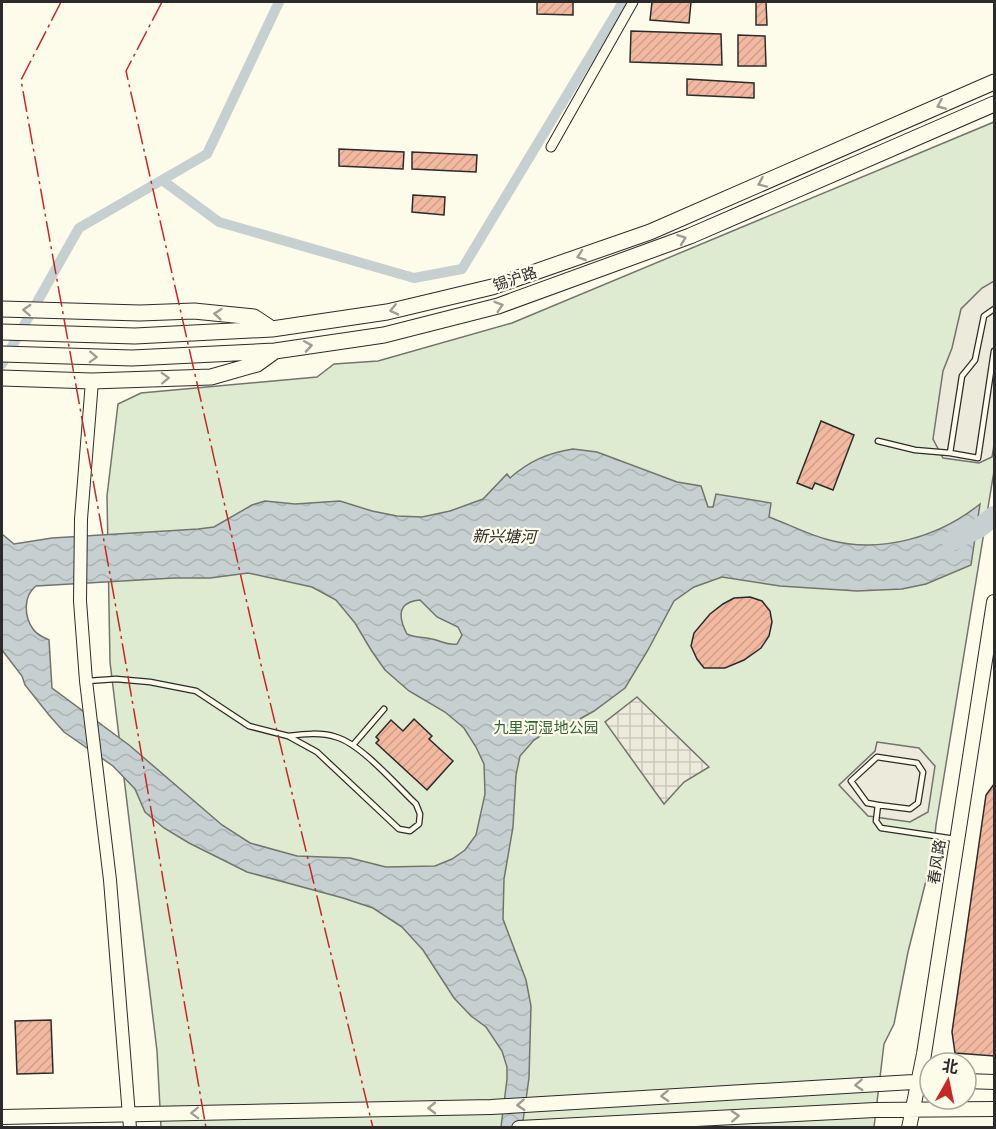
<svg xmlns="http://www.w3.org/2000/svg" width="996" height="1129" viewBox="0 0 996 1129" font-family="'Varela Round','Noto Sans SC',sans-serif">
	<defs>
		<pattern id="plaza-grid" width="8" height="8" patternUnits="userSpaceOnUse" patternTransform="scale(1.5)"><rect width="8" height="8" fill="#eceadb"/><path d="M0 4h8M4 0v8" fill="none" stroke="#cbc9bc"/></pattern>
		<pattern id="water-waves" width="16" height="10" patternUnits="userSpaceOnUse" patternTransform="scale(1.5)"><rect width="16" height="10" fill="#c7d0d0"/><path d="M0 5q4-4 8 0t8 0" fill="none" stroke="#abb3b3"/></pattern>
		<pattern id="building-hatch" width="6" height="6" patternUnits="userSpaceOnUse" patternTransform="scale(1.5)"><rect width="6" height="6" fill="#f2b8a0"/><path d="M-1 1l2-2M0 6l6-6M5 7l2-2" fill="none" stroke="#d09e8a"/></pattern>
	</defs>
	<rect width="100%" height="100%" fill="#fdfbea"/>
	<path fill="#deebd1" stroke="#74746e" stroke-width="1.5" d="M994,122V471L936,825L933,853L908,952L894,1024L884,1044L874,1127H161L157,1051L110,662L107,496L118,404L141,393L317,377L334,364L378,361L512,323Z"/>
	<path fill="#eceadb" stroke="#74746e" stroke-width="1.5" d="M994,281V445L992,457L979,463L943,458L933,439L943,371L952,348L961,309L982,288Z
		M877,742L919,748L935,766L928,812L910,822L868,816L839,785L875,751Z"/>
	<path fill="url(#plaza-grid)" stroke="#74746e" stroke-width="1.5" d="M637,697L709,767L684,782L664,804L605,722Z"/>
	<path fill="url(#water-waves)" stroke="#74746e" stroke-width="1.5" fill-rule="evenodd" d="M573,449L597,452L677,482L701,486L708,507H713L716,494L771,503L769,517C788,524 809,535 829,540C881,554 939,537 980,504L971,565L926,584L902,589L857,591L780,586L722,577L694,587L674,601L648,650L625,688L594,711L571,724L548,731L534,740L520,756L516,775L513,827L504,879L503,919L526,980L531,1006L529,1078L522,1128L501,1127L507,1079V1067L502,1051L486,1027L471,1016L454,998L423,950L402,927L373,908L343,898L247,872L189,843L164,828L145,812L135,789L113,766L64,732L49,715L25,685L22,676L2,650V534L14,544L52,538L198,529L214,527L252,505L265,501L295,504L340,501L372,511L397,516L422,517L450,511L483,499L507,474L510,478C529,461 548,453 573,449ZM248,573L312,587L336,600L355,623L371,650L385,670L409,691L445,712L464,728L476,747L484,764L485,794L476,835L465,850L452,859L435,866L386,867L350,858L297,856L250,843L222,825L129,745L52,688L49,640C43,637 37,635 33,629C24,616 23,596 36,586L174,578H210ZM420,600L437,617L458,627L462,635L457,644C447,646 442,641 432,639C423,637 416,638 407,634C398,617 397,602 420,600Z"/>
	<g fill="none" stroke-linecap="round" stroke-linejoin="round">
		<path stroke="#c7d0d0" stroke-width="10" d="M162,180L219,222L414,278L462,269L623,2
			M2,364L79,228L207,154L279,2"/>
		<path stroke="#c7d0d0" stroke-width="20" d="M952,541L979,528L994,516"/>
	</g>
	<path fill="url(#building-hatch)" stroke="#2b2b2b" stroke-width="1.5" d="M537,2H573V15L537,14Z
		M652,2H691L689,23L650,20Z
		M756,2H766L767,25H756Z
		M631,31L721,34L722,65L630,62Z
		M738,35L765,36L766,66H738Z
		M687,79L754,83V98L687,95Z
		M339,149L404,152L403,169L339,166Z
		M412,152L477,155L476,172L412,169Z
		M413,195L445,197L444,215L412,212Z
		M821,421L854,435L833,490L815,483L812,489L797,483Z
		M750,597L762,601L770,611L772,622L769,636L761,648L744,660L725,668H704L697,659L691,646L694,633L710,614L723,604L734,598Z
		M414,719L432,736L429,739L453,761L427,790L376,743L379,740L376,737L391,720L403,731Z
		M994,784V1056L955,1053L952,1032L986,795Z
		M51,1020L53,1073L17,1074L15,1021Z"/>
	<g fill="none" stroke-linecap="round" stroke-linejoin="round">
		<g stroke="#2b2b2b" stroke-width="7">
			<path id="service" d="M994,309L984,316L975,360L962,376L950,453L978,458L994,351
				M878,441L915,450L950,453
				M87,681L116,679L150,682L196,691L249,726L288,736L317,752L399,829L410,831L419,824L420,814L416,804C396,785 361,744 336,737C320,732 304,734 288,736
				M353,745L384,709
				M878,805L867,803L851,781L877,757L917,763L923,772L918,803L910,809L878,805L876,821L881,828L955,839"/>
		</g>
		<g stroke="#2b2b2b" stroke-width="11">
			<path id="minor" d="M551,147L633,2"/>
		</g>
		<g stroke="#2b2b2b" stroke-width="14">
			<path id="tertiary" d="M92,381L81,519L80,601L86,681L110,880L130,1128"/>
		</g>
		<g stroke="#2b2b2b" stroke-width="16">
			<path id="secondary" d="M966,1081L994,1082
				M2,1117L491,1107L930,1081
				M519,1128L875,1110L994,1109
				M909,1128L924,1054L994,602"/>
		</g>
		<g stroke="#2b2b2b" stroke-width="17">
			<path id="primary" d="M2,309L140,313L194,311L254,317L272,329
				M2,332L135,336L272,329L387,312L492,287L650,232L994,82
				M2,354L132,358L275,351L384,335L498,306L690,236L994,104
				M2,378L92,381L211,377L257,364L275,351"/>
		</g>
		<use href="#service" stroke="#fdfbea" stroke-width="4.5"/>
		<use href="#minor" stroke="#fdfbea" stroke-width="9"/>
		<use href="#tertiary" stroke="#fdfbea" stroke-width="12"/>
		<use href="#secondary" stroke="#fdfbea" stroke-width="14"/>
		<use href="#primary" stroke="#fdfbea" stroke-width="15"/>
		<path stroke="#c62828" stroke-width="1.5" stroke-dasharray="21 4.5 3 4.5" stroke-linecap="butt" d="M61,2L21,80L120,630L206,1128
			M162,2L126,71L262,669L373,1128"/>
	</g>
	<defs><path id="oneway-chevron" d="M-2-3.5L2.5 0L-2 3.5" fill="none" stroke-width="1.6" stroke-linecap="round" stroke-linejoin="round" transform="scale(1.5)"/></defs>
	<g stroke="#9e9d94">
		<use href="#oneway-chevron" transform="translate(941 105) rotate(157)"/>
		<use href="#oneway-chevron" transform="translate(762 183) rotate(156)"/>
		<use href="#oneway-chevron" transform="translate(682 239) rotate(-20)"/>
		<use href="#oneway-chevron" transform="translate(581 256) rotate(161)"/>
		<use href="#oneway-chevron" transform="translate(499 306) rotate(-17)"/>
		<use href="#oneway-chevron" transform="translate(27 310) rotate(-177)"/>
		<use href="#oneway-chevron" transform="translate(394 310) rotate(167)"/>
		<use href="#oneway-chevron" transform="translate(218 314) rotate(-175)"/>
		<use href="#oneway-chevron" transform="translate(308 346) rotate(-9)"/>
		<use href="#oneway-chevron" transform="translate(93 357) rotate(2)"/>
		<use href="#oneway-chevron" transform="translate(165 378) rotate(-2)"/>
		<use href="#oneway-chevron" transform="translate(859 1085) rotate(177)"/>
		<use href="#oneway-chevron" transform="translate(665 1096) rotate(177)"/>
		<use href="#oneway-chevron" transform="translate(521 1105) rotate(176)"/>
		<use href="#oneway-chevron" transform="translate(432 1108) rotate(179)"/>
		<use href="#oneway-chevron" transform="translate(195 1113) rotate(178)"/>
		<use href="#oneway-chevron" transform="translate(735 1116) rotate(-3)"/>
	</g>
	<g text-anchor="middle" stroke-width="4.5" stroke-linejoin="round" paint-order="stroke">
		<g font-size="15" fill="#2b2b2b" stroke="#fdfbea">
			<text transform="translate(515 279) rotate(-19)" y="5">锡沪路</text>
			<text transform="translate(937 862) rotate(-81)" y="5">春风路</text>
		</g>
		<g font-size="15" fill="#34623c" stroke="#fdfbea">
			<text x="546" y="733">九里河湿地公园</text>
		</g>
		<g font-size="16" font-style="italic" fill="#2b2b2b" stroke="#fdfbea">
			<text transform="translate(504 536) rotate(1)" y="6">新兴塘河</text>
		</g>
	</g>
	<rect width="996" height="1129" fill="none" stroke="#2b2b2b" stroke-width="6"/>
	<g transform="translate(948 1081) rotate(9)"><circle r="28" fill="#fdfbea" stroke="#a9a89e" stroke-width="1.5"/>
	<path d="M0-4.5L10 22L0 15L-10 22Z" fill="#c62828"/>
	<text y="-9" font-size="16" font-weight="bold" text-anchor="middle" fill="#2b2b2b">北</text>
	</g>
</svg>
